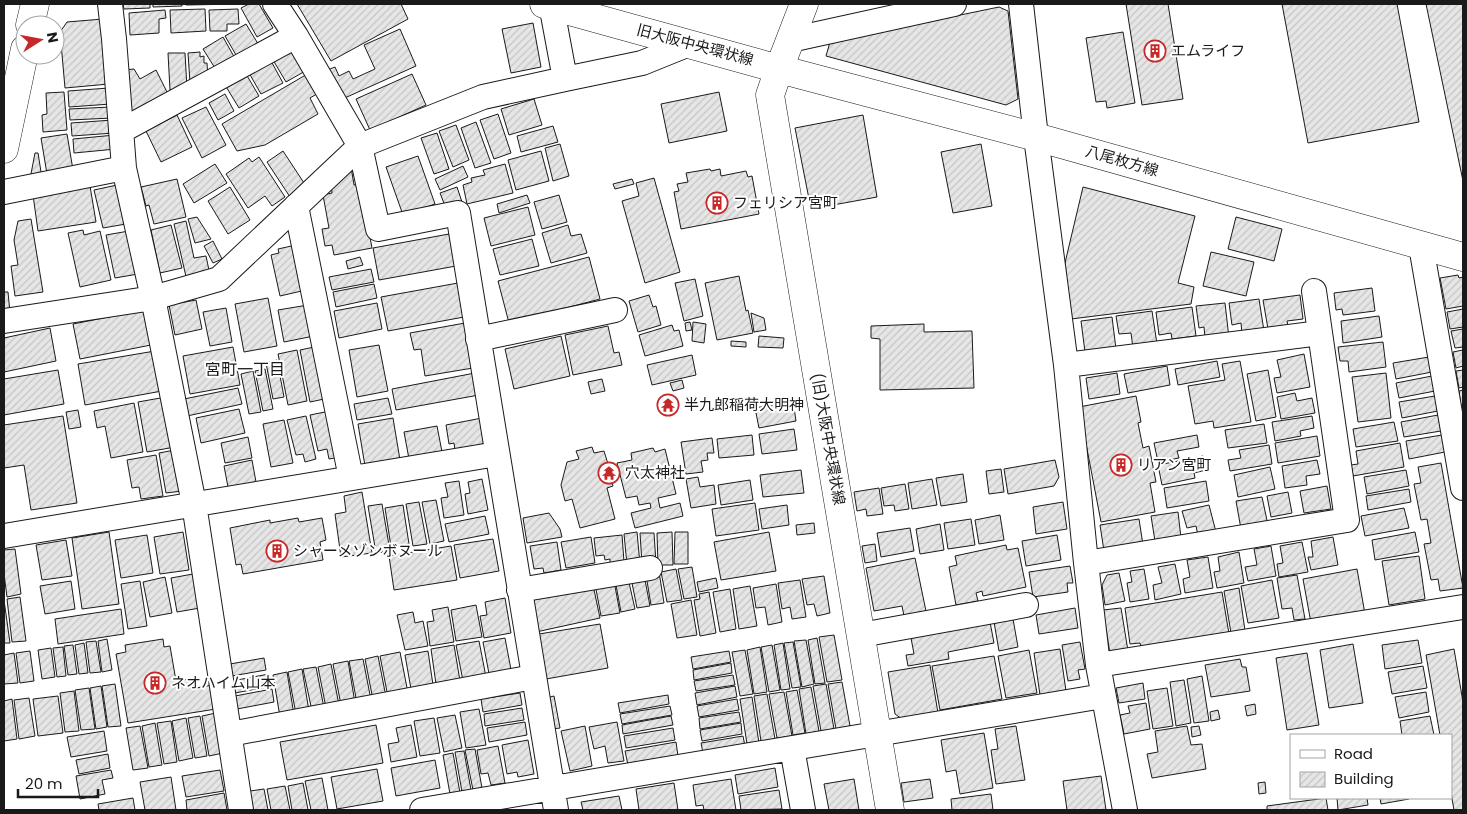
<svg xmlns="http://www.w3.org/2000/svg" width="1467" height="814" viewBox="0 0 1467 814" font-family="Poppins,'Noto Sans JP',sans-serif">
	<defs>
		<pattern id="building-hatch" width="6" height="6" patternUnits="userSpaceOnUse" patternTransform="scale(1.25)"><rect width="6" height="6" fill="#e6e6e6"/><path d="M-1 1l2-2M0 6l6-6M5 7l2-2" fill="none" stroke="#c5c5c5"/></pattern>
	</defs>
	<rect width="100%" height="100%" fill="#fff"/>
	<path fill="url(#building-hatch)" stroke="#1a1a1a" d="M123,4H150V8L124,9Z
		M153,4H182V6L153,7Z
		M186,4H239L186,5Z
		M249,4H259L273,28L257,37L241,8Z
		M297,4H401L408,19L331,61Z
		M1126,4H1168L1183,99L1142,105Z
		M1282,4H1397L1419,122L1308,143Z
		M1426,4H1463V181Z
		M999,7L1008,11L1018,99L1006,105L826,56L830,42Z
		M205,9L206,31L171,33L170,10Z
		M238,9L239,24H227V31H210L209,10Z
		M165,10L166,18L159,19V33L130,35L129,13Z
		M103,19L109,84L65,88L60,32L67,22Z
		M533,23L541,67L511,73L502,29Z
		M246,24L260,47L239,60L225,36Z
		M400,29L416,66L338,101L325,71L335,67L339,76L349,71L353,79L375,69L364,45Z
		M1123,32L1135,103L1107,108L1106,101L1096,102L1086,38Z
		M223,37L237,62L218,73L203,49Z
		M294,48L307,70L286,82L273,60Z
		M200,52V57L204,56V63H207L208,79L190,83L188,53Z
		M168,53H185L187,89L170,90Z
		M271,61L283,83L261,94L249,73Z
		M134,69L140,79L156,70L169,96L134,115L128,113L124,70Z
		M309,73L320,92L310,98L318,114L265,145L237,151L222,124Z
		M246,74L259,96L239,108L225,85Z
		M412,74L426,105L370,130L356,99Z
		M109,88L111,104L69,107L68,91Z
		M64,92L67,130L43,132L42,115L47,114L46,93Z
		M719,92L727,131L669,143L661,104Z
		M225,94L234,111L218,120L209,103Z
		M534,99L542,125L509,135L501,109Z
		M111,107L112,118L70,120L69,109Z
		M206,107L226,145L202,158L182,118Z
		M498,114L511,153L494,159L480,120Z
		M177,115L192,147L161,162L146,131Z
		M863,115L877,197L811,209L795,128Z
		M113,120L114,133L72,136L71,123Z
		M476,122L491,163L475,168L461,128Z
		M456,125L469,160L453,167L439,131Z
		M553,126L558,142L521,152L517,136Z
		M437,133L449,169L434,174L421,138Z
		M67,134L73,170L47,174L41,138Z
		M115,135L116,149L74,153L73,139Z
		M560,144L569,176L553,181L545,148Z
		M981,144L992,206L953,213L941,152Z
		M283,151L306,186L290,197L267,162Z
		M541,151L549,181L516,190L508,160Z
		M35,153H38L42,178L30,179Z
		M418,156L435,204L403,215L386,167Z
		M259,157L285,197L272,206L265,196L248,208L226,174L249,158L252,162Z
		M215,164L227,183L194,203L183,184Z
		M505,164L513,193L467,204L463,185L472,182L471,178L485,175L483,170Z
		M463,166L468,177L440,190L435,179Z
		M351,167L354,185L360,184L372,248L334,255L332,245L325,246L322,229L329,228L323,195L332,193L331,184Z
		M710,169L711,171L720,169L721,176L746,171L748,177L752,176L759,214L681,229L674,192L679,191L677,184L688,182L686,173Z
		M654,178L680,272L645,283L622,201L639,196L636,183Z
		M177,179L186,217L154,224L149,205L146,206L141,187Z
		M632,179L634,184L615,189L613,184Z
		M117,185L126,224L103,228L94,190Z
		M90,186L96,222L38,231L33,195Z
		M230,187L250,220L228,234L208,201Z
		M457,187L463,205L447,211L440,193Z
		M1083,187L1195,216L1178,283L1194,287L1191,304L1071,319L1065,263Z
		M527,195L530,203L499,213L497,204Z
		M559,195L567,222L542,229L534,202Z
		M528,207L535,235L491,246L484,218Z
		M197,217L211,239L195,243L188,219Z
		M1236,217L1282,229L1274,261L1228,249Z
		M31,219L43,292L15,296L11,266L18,265L14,240L18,221Z
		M186,221L194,258L206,256L210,275L187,281L174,224Z
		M171,225L182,268L160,273L151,230Z
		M568,225L571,236L581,234L587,253L551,263L542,233Z
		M83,230L84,235L100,231L111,280L80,287L68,233Z
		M129,231L138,274L115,278L106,235Z
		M449,234L456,266L379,280L373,248Z
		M532,239L539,266L500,275L493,249Z
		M213,241L222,259L213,263L204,246Z
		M296,245L306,290L280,296L271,255L279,253L278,249Z
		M1211,252L1254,262L1246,296L1203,286Z
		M360,257L363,265L348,269L346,261Z
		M589,257L600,299L509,323L498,281Z
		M371,269L374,282L332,290L329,277Z
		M1458,275L1459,278L1463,277V306L1446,309L1440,278Z
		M739,276L746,311L748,310L753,333L717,340L705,283Z
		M695,279L703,316L684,321L675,283Z
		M458,283L464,317L388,331L381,297Z
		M374,284L377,298L336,307L333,292Z
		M1372,288L1375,311L1343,315L1342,309L1336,310L1334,293Z
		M4,292H8L10,313L4,314Z
		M649,295L653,307L656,306L661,325L638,332L629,301Z
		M1300,295L1303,319L1287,321L1288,326L1268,329L1263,300Z
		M268,298L277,346L244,352L235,304Z
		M1259,299L1264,331L1242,334L1241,323L1232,325L1229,303Z
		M196,300L202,329L175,335L169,305Z
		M377,303L382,329L339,338L334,311Z
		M1225,303L1229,338L1205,337L1204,327L1199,328L1196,306Z
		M308,305L314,336L284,342L278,310Z
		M1192,307L1196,336L1172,339L1171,333L1159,335L1156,312Z
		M226,308L232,342L210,346L203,312Z
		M1463,309V327L1450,329L1447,312Z
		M144,310L151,345L80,359L73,324Z
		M1152,311L1157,344L1133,348L1131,333L1119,334L1116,316Z
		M751,313L764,318L766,330L754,332Z
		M1379,316L1382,337L1343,343L1341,321Z
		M1112,317L1116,349L1085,352L1081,321Z
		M690,322L692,330L686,331L685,323Z
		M693,322L706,324L704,343L692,341Z
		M465,323L473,368L425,376L421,349L414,350L410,333Z
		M924,324V332L972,331L974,388L880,390V339L871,338V326Z
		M672,325L674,331L679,330L683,346L645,356L639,335Z
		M608,326L614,353L619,352L622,365L573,375L565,335Z
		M50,328L56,361L4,372V338Z
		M1463,329V347L1455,348L1451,331Z
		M561,336L570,376L514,389L505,349Z
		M759,336L784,338L783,348L758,347Z
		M731,341L746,342V347L731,346Z
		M1383,342L1386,367L1349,372L1348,361H1340L1338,347Z
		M379,345L388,391L357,397L349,350Z
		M319,346L329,398L310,402L300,350Z
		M233,347L240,385L190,394L183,356Z
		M297,350L307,401L288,405L278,354Z
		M1463,350V366L1456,368L1453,352Z
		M155,351L162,391L85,405L78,364Z
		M1304,354L1310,387L1277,393L1274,378L1281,377L1277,360Z
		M692,355L696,375L652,385L647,365Z
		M1429,357L1432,372L1396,379L1393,363Z
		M277,360L284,397L273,399L266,363Z
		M1217,361L1220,377L1178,385L1175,369Z
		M1240,361L1251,422L1214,428L1213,421L1195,424L1188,386L1225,380L1222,364Z
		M1167,366L1170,385L1128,393L1124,374Z
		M265,369L273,409L263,411L255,371Z
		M58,370L64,404L4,415V379Z
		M1268,370L1276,417L1256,421L1247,374Z
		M1463,370V387L1459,388L1456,371Z
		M253,371L261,412L249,414L241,374Z
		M475,373L479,395L396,410L392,389Z
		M1117,373L1120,394L1089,399L1086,378Z
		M1386,373L1391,418L1358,422L1352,377Z
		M1432,376L1435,391L1399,398L1396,383Z
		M602,379L605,391L591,394L588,382Z
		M682,380L684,388L673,391L670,383Z
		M238,388L242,404L187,416L184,399Z
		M1463,390V407H1461L1459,391Z
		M1295,393L1297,401L1312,398L1315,413L1281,419L1277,397Z
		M1136,396L1141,422L1138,423L1143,448L1149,446L1156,482L1150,483L1155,512L1101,522L1079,407Z
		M1435,396L1438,411L1402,418L1399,402Z
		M166,397L175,447L147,452L138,402Z
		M388,398L392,414L357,420L354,404Z
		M793,401L796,421L759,428L755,408Z
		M134,403L143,452L111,458L105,426L97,428L94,411Z
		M239,409L245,433L201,443L196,418Z
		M78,410L81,427L69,429L66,412Z
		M330,411L340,457L329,459L327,449L318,451L310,415Z
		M1438,415L1441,431L1404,437L1401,422Z
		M63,416L77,503L31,510L24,465L4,468V425Z
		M306,416L316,459L305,462L303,454L296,455L287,420Z
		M1312,416L1314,428L1300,431L1301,436L1275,441L1272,422Z
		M393,418L400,460L365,466L358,424Z
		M482,418L486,441L479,446L455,450L454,443L449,444L446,425Z
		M284,420L293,463L271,467L263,424Z
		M1394,422L1398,441L1356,447L1353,429Z
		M1264,424L1267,443L1228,448L1225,430Z
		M437,426L442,452L409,459L404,432Z
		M794,429L797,450L762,454L759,434Z
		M752,435L754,455L719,458L717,439Z
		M1197,435L1199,447L1177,451L1179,458L1158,462L1154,443Z
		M1442,435L1445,452L1409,459L1406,441Z
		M1317,436L1320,456L1278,463L1275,443Z
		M248,437L252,458L225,463L221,443Z
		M712,438L714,453H707L708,460L701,461L703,472L686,474L681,442Z
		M1400,443L1404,467L1353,476L1351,465L1358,464L1356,451Z
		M1269,445L1272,464L1230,471L1228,460L1241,458L1239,450Z
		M592,447L594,453L604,451L608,464L613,463L615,474L610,475L613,486L607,488L615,519L580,528L572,499L565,501L561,485L567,462L579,459L576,451Z
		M653,448L655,452L665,449L676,494L658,498L660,508L680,503L683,516L635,528L631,513L651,508L650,503L639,505L637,496L626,498L617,463L632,460L631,453Z
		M175,450L182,491L166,493L159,453Z
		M156,455L163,496L141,499L139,487L132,488L127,460Z
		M1203,456L1206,470L1194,473L1195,478L1162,485L1158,465Z
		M252,460L256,482L228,487L224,466Z
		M1055,460L1059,477L1054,486L1008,494L1004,469Z
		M1317,460L1320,474L1306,476L1307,485L1285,488L1282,466Z
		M1441,463L1463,588L1440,591L1438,579L1431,580L1424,544L1431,543L1427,519L1421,520L1414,484L1421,483L1418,467Z
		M1270,467L1275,489L1238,497L1234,475Z
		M1001,469L1004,492L989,494L986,471Z
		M801,470L804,493L763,497L760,475Z
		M1406,470L1409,486L1367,494L1364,477Z
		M963,474L967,502L941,506L936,478Z
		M698,477L700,487L714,485L716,504L691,508L686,479Z
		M482,479L488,510L468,514L465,494L470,493L468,482Z
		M932,479L937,505L912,509L908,483Z
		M750,480L753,500L721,505L718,485Z
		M459,481L464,515L444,518L441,498L448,497L445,483Z
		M1206,481L1209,501L1167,508L1164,488Z
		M905,484L909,509L895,511L894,505L884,506L881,488Z
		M1327,486L1331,509L1304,513L1300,491Z
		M879,488L883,514L867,516L866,509L857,511L854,492Z
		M1409,489L1411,502L1368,510L1366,496Z
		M362,492L372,553L341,557L335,514L346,512L344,496Z
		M1288,492L1292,513L1271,517L1267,496Z
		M1262,497L1268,525L1241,529L1236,501Z
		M436,500L444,541L430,544L422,502Z
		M419,502L427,544L413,546L406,504Z
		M1063,502L1067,529L1036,534L1033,507Z
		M755,503L759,530L716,536L712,509Z
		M382,504L390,551L376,553L368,506Z
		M403,505L409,544L391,547L385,508Z
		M787,505L789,525L762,529L759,509Z
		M1209,505L1216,532L1198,536L1196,526L1187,528L1182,511Z
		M1404,508L1409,528L1365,536L1361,516Z
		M1178,512L1181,538L1155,541L1151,516Z
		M549,513L560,529L562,537L527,543L523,518Z
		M1000,515L1004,540L979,544L975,520Z
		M485,516L489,534L449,542L445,524Z
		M298,518L299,522L322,518L326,540L320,542L323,560L243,574L241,564L236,565L230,528L270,520V523Z
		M971,519L975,545L948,549L944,523Z
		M1139,519L1143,545L1104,551L1100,525Z
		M814,523L815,533L797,535L796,525Z
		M940,524L944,550L920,554L916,529Z
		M910,528L914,551L881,557L877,533Z
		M109,532L119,604L82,609L72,538Z
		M183,532L189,570L160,574L154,537Z
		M637,532L640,564L627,565L624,534Z
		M672,532L673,565H658L657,533Z
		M675,532H688V564H674Z
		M769,532L776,571L721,580L714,542Z
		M1415,532L1419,552L1375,560L1372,540Z
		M640,533H654L656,563L642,564Z
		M147,535L153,573L121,578L115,540Z
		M622,535L624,562L610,563V559L605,560L604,555L596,556L594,538Z
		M1057,535L1061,560L1026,566L1022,541Z
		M591,537L595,563L566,568L561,542Z
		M1333,537L1338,565L1311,570L1308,557H1313L1311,541Z
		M493,539L499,571L460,578L454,545Z
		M66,540L72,576L42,580L36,545Z
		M557,542L561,570L544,573L543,568L534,569L530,546Z
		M1302,542L1308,572L1279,577L1277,564L1283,563L1280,546Z
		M875,544L877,561L865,563L862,546Z
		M1006,545L1007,550L1018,548L1026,587L983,596L982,591L976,593L978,601L956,605L949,567L957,565L955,556Z
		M451,546L457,580L394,590L389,556Z
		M1271,546L1276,576L1248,581L1245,567L1257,565L1254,549Z
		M15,549L21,594L7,597L4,574V550Z
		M1239,552L1244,583L1217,588L1214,572L1220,571L1218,557Z
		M1419,556L1425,599L1389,605L1382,561Z
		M1208,557L1213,588L1185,593L1183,579L1190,577L1187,560Z
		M915,558L927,616L905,621L902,606L874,611L866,568Z
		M1175,564L1181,594L1155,600L1153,585L1162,583L1158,567Z
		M1070,566L1073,583H1067L1068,592L1033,597L1029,572Z
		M692,567L697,597L684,599L678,569Z
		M676,569L682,600L667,602L661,572Z
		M1144,569L1149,599L1130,602L1127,583L1132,582L1130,571Z
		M1357,569L1365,614L1311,623L1303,579Z
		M659,572L664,603L651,605L646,575Z
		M1119,573L1125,601L1105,605L1102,585L1107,575Z
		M193,574L200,608L177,612L171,578Z
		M644,575L650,606L637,608L631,578Z
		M1297,575L1305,619L1294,620L1292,608L1282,609L1277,578Z
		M824,576L830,613L817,616L814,604L807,605L802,579Z
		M165,577L172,613L150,617L143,582Z
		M628,578L635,609L621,612L615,580Z
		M716,578L718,588L699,592L697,582Z
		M800,580L806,617L792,619L790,607L782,609L778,583Z
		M1272,580L1279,618L1248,623L1241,586Z
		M71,581L75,609L45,614L40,586Z
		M140,581L147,626L128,629L121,584Z
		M614,581L620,613L601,616L595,584Z
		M776,584L782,622L768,625L765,607L756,608L753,588Z
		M593,585L600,618L536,632L530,603L536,596Z
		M750,586L757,626L739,629L733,589Z
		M1239,588L1245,631L1231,633L1224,591Z
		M730,589L736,629L720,632L713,592Z
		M709,592L716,633L700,636L694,600L700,599L699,594Z
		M1222,592L1229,634L1141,648L1140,643L1130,644L1125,608Z
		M20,597L26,641L12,642L7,599Z
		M505,598L511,633L484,638L480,616L487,615L485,602Z
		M4,600L10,643H4Z
		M691,600L697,635L677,638L671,604Z
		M476,605L482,637L456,641L451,610Z
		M448,607L454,642L430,646L427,622L434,621L432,610Z
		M1075,608L1078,628L1039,634L1036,615Z
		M1121,608L1128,651L1110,654L1103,610Z
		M121,609L124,634L58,644L55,619Z
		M413,612L415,623L423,621L428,646L405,650L397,615Z
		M1013,619L1018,647L999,651L994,622Z
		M990,622L994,643L948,652L949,659L908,666L906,655L914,654L911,638Z
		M600,624L608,668L546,679L539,634Z
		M834,635L842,680L827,682L819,637Z
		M505,638L512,675L490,679L483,642Z
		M817,638L825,683L815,684L808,640Z
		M107,639L112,670L102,672L98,641Z
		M163,639L164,647L170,646L176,681L189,679L191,689L212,685L216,709L128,723L116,654L126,652L125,645Z
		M806,640L814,684L802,687L794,641Z
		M1418,640L1422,663L1385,669L1382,645Z
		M96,641L101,672L90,673L86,642Z
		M479,641L486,677L463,681L456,645Z
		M793,642L801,687L792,688L784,643Z
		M1080,642L1085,669L1078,670L1080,679L1068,681L1062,645Z
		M84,643L88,673L79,674L75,645Z
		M783,643L790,689L781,690L774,645Z
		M1353,644L1363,703L1329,708L1320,650Z
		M73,645L77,674L68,675L64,646Z
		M454,645L460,681L436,684L431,649Z
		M772,645L780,690L769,692L761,647Z
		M63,647L66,676L57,677L53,648Z
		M760,647L767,692L754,694L747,650Z
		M51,648L55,677L42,679L38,650Z
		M1060,649L1066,691L1040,695L1034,653Z
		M1454,649L1463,702V810H1454L1451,793V735H1440L1426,655Z
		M745,650L753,694L740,696L732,652Z
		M1029,650L1037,693L1006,698L998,656Z
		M30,651L34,681L20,683L16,653Z
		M428,651L433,685L411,689L405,655Z
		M729,651L731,662L693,669L691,657Z
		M400,652L408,693L388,697L380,656Z
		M14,653L18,683L4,684V655Z
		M1307,653L1319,725L1287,730L1276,658Z
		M378,656L386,697L373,700L365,659Z
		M994,656L1002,699L940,710L932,666Z
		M264,658L266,670L232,676L230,664Z
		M363,659L371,700L357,703L349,661Z
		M1240,659L1242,667H1246L1250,691L1211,697L1205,665Z
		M348,661L355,703L341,705L333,664Z
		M731,663L732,673L694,680L693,670Z
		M331,664L339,705L326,708L318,667Z
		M930,665L938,713L902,719L895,714L888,672Z
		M1423,666L1427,688L1392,694L1388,672Z
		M316,667L324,708L312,711L303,669Z
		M302,669L309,711L296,714L288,672Z
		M287,672L294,715L280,717L273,675Z
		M269,674L272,686L235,693L232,681Z
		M733,675L735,685L696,691L694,681Z
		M1202,676L1209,721L1194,723L1187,679Z
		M1184,680L1191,723L1176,726L1170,682Z
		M842,682L850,726L836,729L828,684Z
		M1143,683L1145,699L1119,703L1116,688Z
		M115,684L121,726L108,727L102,686Z
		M826,684L834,729L821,731L813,686Z
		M101,686L107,727L96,729L90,688Z
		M735,686L737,697L697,705L695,693Z
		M811,687L819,731L806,734L799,689Z
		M89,688L95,729L81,730L75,690Z
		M1167,688L1173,726L1153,729L1147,691Z
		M272,689L274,702L237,709L235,696Z
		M797,690L805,733L793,735L786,692Z
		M74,691L79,731L65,732L60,693Z
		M784,692L792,736L777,738L769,694Z
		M1426,692L1429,712L1399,718L1395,697Z
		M520,693L522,705L483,712L481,699Z
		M767,694L775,739L761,741L754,696Z
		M668,695L669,704L620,713L618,703Z
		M58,696L63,733L38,736L33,699Z
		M554,696L560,728L552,729L546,698Z
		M752,697L759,743L747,744L740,699Z
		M29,698L35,736L19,739L14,700Z
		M12,699L17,739L4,741V701Z
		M737,699L739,710L699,717L697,706Z
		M1146,703L1150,729L1124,734L1120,715L1130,713L1128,706Z
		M1255,704L1256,714L1247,716L1245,706Z
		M670,706L672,715L622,724L620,714Z
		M522,708L524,720L485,726L484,714Z
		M479,709L486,745L466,748L460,712Z
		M1218,710L1220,719L1211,721L1210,712Z
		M739,712L741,722L700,729L699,718Z
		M216,713L223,753L209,756L202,716Z
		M455,715L462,748L444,752L437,718Z
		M200,716L207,756L195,758L188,718Z
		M671,716L673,725L623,734L622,725Z
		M1430,716L1434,735H1402L1400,721Z
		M186,718L193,758L179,761L172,721Z
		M434,718L440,753L420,756L414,721Z
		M171,721L177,762L164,764L157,723Z
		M525,722L527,735L489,742L487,728Z
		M617,722L624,761L608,763L605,746L594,749L589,727Z
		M155,723L162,765L149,767L142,726Z
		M741,723L742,734L702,741L700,730Z
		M376,725L383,763L287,780L280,742Z
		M411,725L417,757L391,762L388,744L399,742L396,728Z
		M140,726L148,768L133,770L126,728Z
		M585,726L592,766L570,771L561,731Z
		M1016,726L1025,780L996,784L991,750L998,749L995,729Z
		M1187,726L1191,745L1202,744L1206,769L1152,778L1147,754L1158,752L1155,731Z
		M1199,726L1201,735L1192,737L1191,727Z
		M673,728L675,740L626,748L624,736Z
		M104,731L107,751L71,757L67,737Z
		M984,733L993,788L960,794L956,770L946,772L941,740Z
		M743,736L745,746L703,753L701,743Z
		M528,740L534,774L518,777L517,772L507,774L502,745Z
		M676,742L678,756L628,765L625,751Z
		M498,746L505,783L491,785L488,773L481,774L477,750Z
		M475,749L482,788L473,790L465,750Z
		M464,751L471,790L462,792L455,752Z
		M453,753L460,793L450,794L443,755Z
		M108,754L110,768L79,774L76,760Z
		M435,760L440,788L396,796L391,768Z
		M775,768L778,787L738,794L735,775Z
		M377,769L383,801L337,809L331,777Z
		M111,770L113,778L102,780L105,794L80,799L76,776Z
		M220,770L224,791L186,797L182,776Z
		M1101,776L1106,810H1067L1063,781Z
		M171,777L176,810H145L140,782Z
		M322,778L328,810H311L305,781Z
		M731,779L736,810H704L703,805L696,806L693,785Z
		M854,779L859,810H829L824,784Z
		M930,779L933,798L904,802L901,783Z
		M1265,782L1266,793L1259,794L1258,783Z
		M303,783L308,810H292L288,786Z
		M674,783L678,810H639L636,789Z
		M285,786L290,810H271L267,789Z
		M264,789L268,810H253L250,791Z
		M779,790L782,809L741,810L739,796Z
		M224,793L227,810H187L186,800Z
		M991,794L993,810H952L951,799Z
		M619,796L622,810H583L581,802Z
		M133,798L135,810H99L98,804Z
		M1326,798L1328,810H1267V806Z
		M1337,798H1367L1368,805L1338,810Z
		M1380,798H1409V799L1381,804Z"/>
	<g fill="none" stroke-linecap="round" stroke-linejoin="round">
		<g stroke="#1a1a1a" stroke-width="26">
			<path id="street" d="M110,4L114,39L124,168L153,298L194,504L241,810
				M275,4L296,36L360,146L378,229L458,213L556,810
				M1021,4L1036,137L1066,365L1086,563L1098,665L1125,810
				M790,40L954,4
				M565,79L642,63L689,44
				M121,131L296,36
				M4,192L124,168
				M296,206L351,478
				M1421,246L1463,488
				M4,321L153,298L219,279L360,146L483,97L565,79L551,4
				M478,339L615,310
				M1066,365L1320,333
				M4,536L497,454
				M1086,563L1347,520L1314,291
				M519,590L650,568
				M861,635L1026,605
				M1098,665L1463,607
				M230,734L533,677
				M792,748L803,810
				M422,810L1103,696"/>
		</g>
		<g stroke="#1a1a1a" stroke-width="29">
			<path id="secondary" d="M30,25L35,4
				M779,69L770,95L890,810
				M4,149L25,49"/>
		</g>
		<g stroke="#1a1a1a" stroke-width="29">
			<path id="primary" d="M544,4L779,69L1036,137L1463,257
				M779,69L804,4"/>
		</g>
		<use href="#street" stroke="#fff" stroke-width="24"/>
		<use href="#secondary" stroke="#fff" stroke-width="28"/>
		<use href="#primary" stroke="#fff" stroke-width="28"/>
	</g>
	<defs>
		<g id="building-ring" transform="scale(1.125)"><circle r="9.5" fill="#fff" stroke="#c62828" stroke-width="1.5"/><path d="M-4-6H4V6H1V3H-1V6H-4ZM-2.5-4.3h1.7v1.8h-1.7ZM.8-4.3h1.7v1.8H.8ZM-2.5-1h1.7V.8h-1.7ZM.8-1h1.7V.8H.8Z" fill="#c62828"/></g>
		<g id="temple-ring" transform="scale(1.125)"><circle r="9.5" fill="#fff" stroke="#c62828" stroke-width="1.5"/><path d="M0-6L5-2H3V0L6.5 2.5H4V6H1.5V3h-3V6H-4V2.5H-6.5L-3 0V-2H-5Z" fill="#c62828"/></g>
	</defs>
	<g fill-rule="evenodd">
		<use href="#building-ring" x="1155" y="51"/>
		<use href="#building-ring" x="717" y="203"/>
		<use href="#temple-ring" x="668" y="405"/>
		<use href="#building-ring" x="1121" y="465"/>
		<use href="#temple-ring" x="609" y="473"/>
		<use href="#building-ring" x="277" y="551"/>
		<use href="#building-ring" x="155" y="683"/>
	</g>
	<g text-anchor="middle" stroke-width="4" stroke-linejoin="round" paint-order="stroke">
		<g font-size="15" fill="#1a1a1a" stroke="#fff">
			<text transform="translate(695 45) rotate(15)" y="5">旧大阪中央環状線</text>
			<text transform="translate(1122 161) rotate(16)" y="5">八尾枚方線</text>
			<text transform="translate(828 439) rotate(80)" y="5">(旧)大阪中央環状線</text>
		</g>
		<g font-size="15" fill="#1a1a1a" stroke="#fff" text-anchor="start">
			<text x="1171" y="56">エムライフ</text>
			<text x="733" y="208">フェリシア宮町</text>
			<text x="684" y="410">半九郎稲荷大明神</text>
			<text x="1137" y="470">リアン宮町</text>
			<text x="625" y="478">穴太神社</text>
			<text x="293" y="556">シャーメゾンボヌール</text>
			<text x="171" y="688">ネオハイム山本</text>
		</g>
		<g font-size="16" fill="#1a1a1a" stroke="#fff">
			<text x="245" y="375">宮町一丁目</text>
		</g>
	</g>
	<rect width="1467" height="814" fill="none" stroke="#1a1a1a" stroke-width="10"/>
	<rect x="1290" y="734" width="162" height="65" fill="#ffffff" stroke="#a3a3a3"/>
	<rect x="1300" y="750" width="25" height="8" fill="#ffffff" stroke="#a3a3a3"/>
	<text x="1334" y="759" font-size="15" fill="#1a1a1a">Road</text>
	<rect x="1300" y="772" width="25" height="15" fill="url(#building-hatch)" stroke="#a3a3a3"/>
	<text x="1334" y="784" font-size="15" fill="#1a1a1a">Building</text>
	<g transform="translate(40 40) rotate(79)"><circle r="24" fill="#ffffff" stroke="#a3a3a3"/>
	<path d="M0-4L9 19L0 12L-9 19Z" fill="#c62828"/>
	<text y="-8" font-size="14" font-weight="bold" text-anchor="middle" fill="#1a1a1a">N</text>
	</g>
	<path d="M18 789v8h80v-8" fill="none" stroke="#1a1a1a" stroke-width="2.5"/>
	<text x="25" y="789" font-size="15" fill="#1a1a1a" stroke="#ffffff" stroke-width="4" paint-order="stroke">20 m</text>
</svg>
